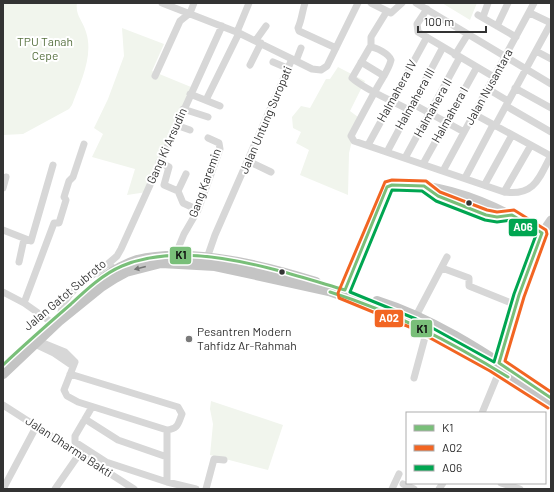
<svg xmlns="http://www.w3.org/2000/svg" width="554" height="492" viewBox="0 0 554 492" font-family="Barlow,sans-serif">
	<rect width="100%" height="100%" fill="#fff"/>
	<path fill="#f1f5ed" d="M3,3H77C75,15 83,21 86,32C94,56 80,83 72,105L69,109L23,134L3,135Z
		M442,3H477L470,20Z
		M122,28L164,44L152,71L191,87L147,192L127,195L135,169L92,157L103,134L94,128L108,99L124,56Z
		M338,67L365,81L350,111L358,117L349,153L348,195L300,175L309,150L296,143L301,132L293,128L292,117L301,106L310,108L326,79H330Z
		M211,401L283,425L268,470L210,455L213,424L210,409Z"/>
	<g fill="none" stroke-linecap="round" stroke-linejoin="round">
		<path stroke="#d7d7d7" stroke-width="7" d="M162,3L239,33L292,59
			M305,3C302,12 302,19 298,28L299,31L336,48
			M371,3L391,13L402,3
			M416,3L551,84
			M427,9L417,24L418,32L494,77
			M190,13L194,3
			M530,13L551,23
			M478,15L516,37
			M483,17L488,3
			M497,26L508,3
			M237,32L249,3
			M256,40L266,26
			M371,47V37L387,11
			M536,51L551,59
			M455,55L468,34
			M296,61L301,48
			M273,62L287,68
			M361,62L384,76
			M250,65L261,43
			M155,76L180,21L190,13
			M515,88L551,108
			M488,89L508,101
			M190,94L220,106
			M206,100L239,33
			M413,104L464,132
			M506,106L551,132
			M183,109L208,117
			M409,110C393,101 365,90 352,78L370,47C376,47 389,54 391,60C389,69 383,77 378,86C369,102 360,119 351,136L354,141L504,192C534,196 539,179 551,155
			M474,114L551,156
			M176,125L190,130
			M495,126L551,23
			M368,145L427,37
			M387,152L443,47
			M405,158L460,57
			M248,161L271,172
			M159,162L169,167L164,185L178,191L183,203L198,210
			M423,164L477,67
			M443,171L534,3
			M465,178L493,125
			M485,184L512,135
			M3,188L6,177
			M178,191L186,174
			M504,192L531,145
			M3,230L31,241L53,165
			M175,256L184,234L198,210L220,149L219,143L208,138
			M207,258L215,235L292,59L312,69L321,70L327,66L358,3
			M19,262L24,239
			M109,263L117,256L121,249L222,26
			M442,268L469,278V286L516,305
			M3,292L24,303L51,322
			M24,303L54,223H59L66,200L64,197L69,181L73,177L84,144
			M61,312C65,290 93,276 109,263L112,267
			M416,316L447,257
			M38,341L65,352L75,362L64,390L67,396L78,402L167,430C178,429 178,424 182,414L178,407L70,374
			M35,344L54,353L73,366
			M414,378L427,330
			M3,405L134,489
			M92,407L75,436V442L106,462L167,482
			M482,413L501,367
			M85,419L118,440L167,457
			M167,430V482L196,489
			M501,483L520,489
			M403,484L414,489
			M3,489L36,427
			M55,489L80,453
			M206,489L214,459L224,460
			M392,489L399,474
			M439,489L443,483"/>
		<path stroke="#cacaca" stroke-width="9" d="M343,295L387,187L390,185C443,181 497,205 542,233
			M497,368L519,295L542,233L551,220"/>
		<path stroke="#c4c4c4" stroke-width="10" d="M102,279C113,271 124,264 137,260C189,247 265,266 316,282
			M377,301C431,318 481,350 528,382
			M3,374L59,321L101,287L115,278L126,272L161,263L215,266L329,291L381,309L414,323L493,367L551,404"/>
		<g stroke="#fff" stroke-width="6">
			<path id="bus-1" d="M330,292C394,312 451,342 508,377
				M3,365C25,344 48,324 71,304C86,290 103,274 122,266C187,238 280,271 345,290L387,187L392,185L424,186L438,196L486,215L497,217L512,215L542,233L519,295L499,363L551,398"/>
		</g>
		<g stroke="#fff" stroke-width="6">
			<path id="bus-2" d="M548,408L490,371L412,328L339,298L338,293L385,182L392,180L426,181L440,192L487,210L497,212L514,210L546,230L547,234L524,297L505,361L551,392"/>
		</g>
		<g stroke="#fff" stroke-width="6">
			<path id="bus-3" d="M392,190L422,191L436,201L485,220L497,222L511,220L536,235L514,294L494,362L416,319L350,292Z"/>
		</g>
		<use href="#bus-1" stroke="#79bf79" stroke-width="3"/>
		<use href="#bus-2" stroke="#f26522" stroke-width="3"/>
		<use href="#bus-3" stroke="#00a651" stroke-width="3"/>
	</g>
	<defs><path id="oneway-solid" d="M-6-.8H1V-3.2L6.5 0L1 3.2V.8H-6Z"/></defs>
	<use fill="#747474" href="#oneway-solid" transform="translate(140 268) rotate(166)"/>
	<g fill="#333" stroke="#fff" stroke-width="1.5">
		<circle cx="469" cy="203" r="3.5"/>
		<circle cx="282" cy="272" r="3.5"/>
	</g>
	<circle fill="#7a7a7a" stroke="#fff" stroke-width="1.5" cx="189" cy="339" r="4"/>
	<g text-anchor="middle" stroke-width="4" stroke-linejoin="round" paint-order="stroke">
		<g font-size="12" fill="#56703f" stroke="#fff">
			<text x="45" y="46">TPU Tanah<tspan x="45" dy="14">Cepe</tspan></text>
		</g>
		<g font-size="12" fill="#333" stroke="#fff">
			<text transform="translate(489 87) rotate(-61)" y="4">Jalan Nusantara</text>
			<text transform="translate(397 91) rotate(-61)" y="4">Halmahera IV</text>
			<text transform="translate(415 99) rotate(-61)" y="4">Halmahera III</text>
			<text transform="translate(433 108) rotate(-61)" y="4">Halmahera II</text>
			<text transform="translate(450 115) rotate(-61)" y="4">Halmahera I</text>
			<text transform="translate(266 120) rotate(-67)" y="4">Jalan Untung Suropati</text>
			<text transform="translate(167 146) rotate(-66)" y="4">Gang Ki Arsudin</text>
			<text transform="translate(205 183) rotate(-70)" y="4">Gang Karemin</text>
			<text transform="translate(65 295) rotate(-40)" y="4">Jalan Gatot Subroto</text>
			<text transform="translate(69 447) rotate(33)" y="4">Jalan Dharma Bakti</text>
		</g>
		<g font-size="12" fill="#333" stroke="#fff" text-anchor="start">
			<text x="197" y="336">Pesantren Modern<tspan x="197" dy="14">Tahfidz Ar-Rahmah</tspan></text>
		</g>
	</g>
	<g stroke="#fff" stroke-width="1.5">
		<rect x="508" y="218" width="30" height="19" rx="4" fill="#00a651"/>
		<rect x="169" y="246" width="23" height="19" rx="4" fill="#79bf79"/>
		<rect x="374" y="309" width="30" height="19" rx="4" fill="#f26522"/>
		<rect x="410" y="319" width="23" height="19" rx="4" fill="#79bf79"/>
	</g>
	<g font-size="11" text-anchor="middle" font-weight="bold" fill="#fff">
		<text x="523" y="231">A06</text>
		<text x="389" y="322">A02</text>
	</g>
	<g font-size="11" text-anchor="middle" font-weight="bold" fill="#111">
		<text x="181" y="259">K1</text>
		<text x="422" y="333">K1</text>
	</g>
	<rect width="554" height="492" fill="none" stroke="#333333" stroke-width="8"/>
	<rect x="406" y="412" width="140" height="72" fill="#ffffff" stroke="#adadad"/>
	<rect x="414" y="425" width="20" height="6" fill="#79bf79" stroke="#adadad"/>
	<text x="442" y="432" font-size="12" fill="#333333">K1</text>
	<rect x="414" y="445" width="20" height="6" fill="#f26522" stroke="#adadad"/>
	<text x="442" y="452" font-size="12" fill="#333333">A02</text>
	<rect x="414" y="465" width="20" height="6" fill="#00a651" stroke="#adadad"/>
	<text x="442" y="472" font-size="12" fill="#333333">A06</text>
	<path d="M418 26v6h68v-6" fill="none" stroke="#333333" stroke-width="2"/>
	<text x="424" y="26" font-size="12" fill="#333333" stroke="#ffffff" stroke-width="3" paint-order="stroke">100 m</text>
</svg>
